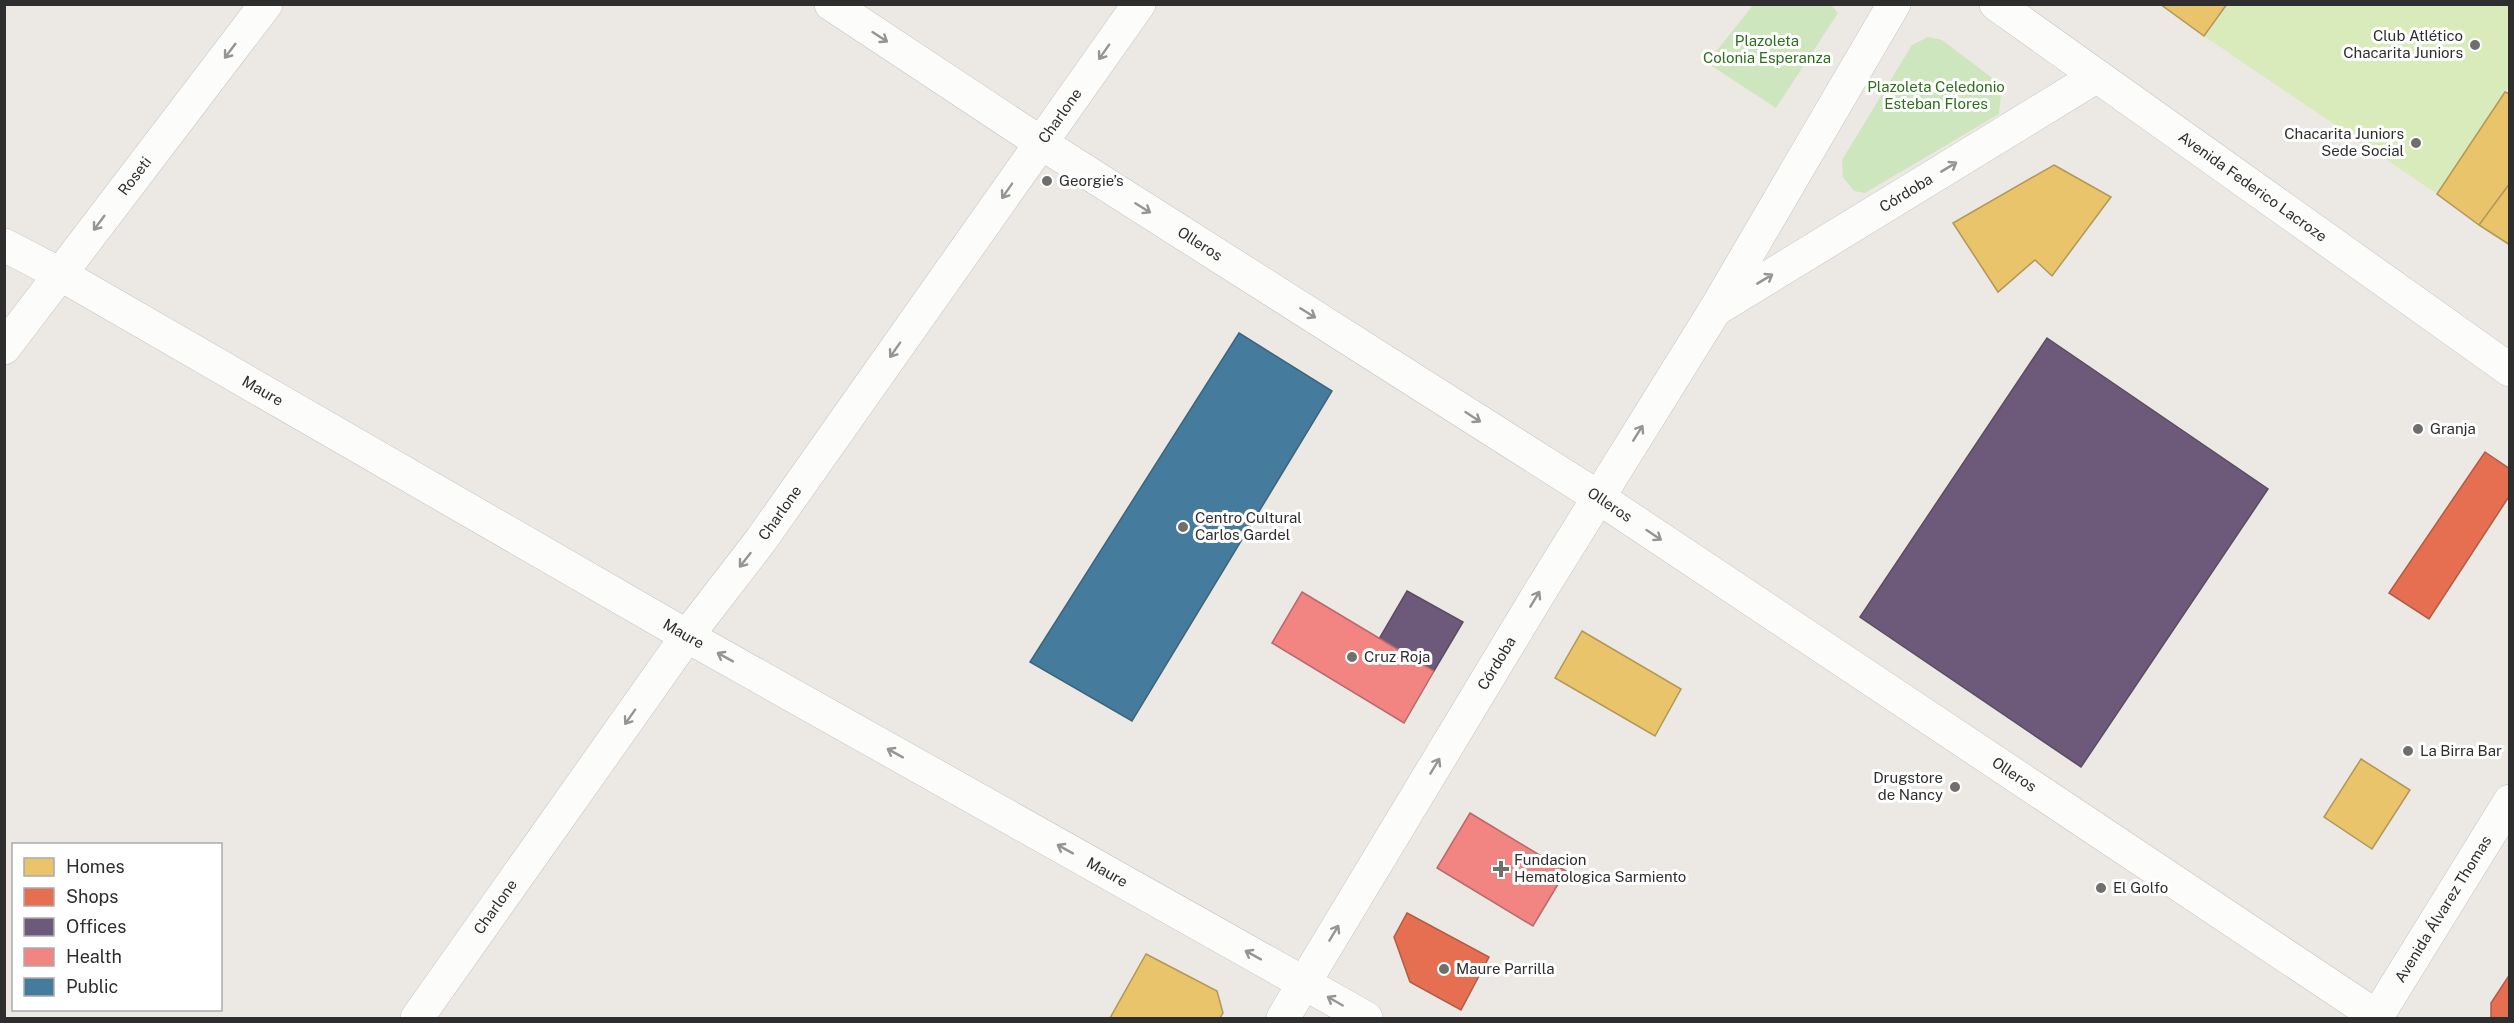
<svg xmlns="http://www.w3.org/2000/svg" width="2514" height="1023" viewBox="0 0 2514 1023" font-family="'Public Sans',sans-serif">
	<rect width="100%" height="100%" fill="#ece8e4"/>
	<path fill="#cee6be" d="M1753,5H1831L1838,13L1776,108L1707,63Z
		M1928,37L1942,40L1996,81L2001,95L1999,114L1865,193L1854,191L1843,177L1842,160L1912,45Z"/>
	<path fill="#d9eabb" d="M2226,5H2509V86L2437,194L2204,36L2202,38Z"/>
	<path fill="#e9c46a" stroke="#b19758" stroke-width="1.5" d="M2160,4H2227L2204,36Z
		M2505,92L2510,94V183L2479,225L2437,194Z
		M2054,165L2111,197L2052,276L2035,260L1998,292L1953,223Z
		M2510,183V245L2479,225Z
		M1582,631L1681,689L1655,736L1555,678Z
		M2361,759L2410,790L2372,849L2324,817Z
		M1146,954L1217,991L1223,1013L1220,1018H1110Z"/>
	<path fill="#e76f51" stroke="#b05c46" stroke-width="1.5" d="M2485,452L2510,469V495L2429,619L2389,593Z
		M1407,913L1489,957L1461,1010L1410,982L1394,937Z
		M2510,974V1018H2491V1003Z"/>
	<path fill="#6d597a" stroke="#5a4c63" stroke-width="1.5" d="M2047,338L2268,489L2081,767L1860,617Z
		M1407,591L1463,622L1434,671L1379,639Z"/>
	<path fill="#f28482" stroke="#b76a69" stroke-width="1.5" d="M1302,592L1434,671L1404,723L1272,643Z
		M1470,813L1566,871L1533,926L1437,868Z"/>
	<path fill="#457b9d" stroke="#3e647c" stroke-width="1.5" d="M1239,333L1332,391L1132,721L1030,662Z"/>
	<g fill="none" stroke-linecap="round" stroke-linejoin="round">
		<g stroke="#c5c4c5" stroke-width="34">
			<g id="street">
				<path id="s1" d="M831,4L1041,143L1598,497L2379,1018"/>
				<path id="s2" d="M4,245L60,274L687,636L1366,1018"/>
				<path id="s3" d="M1715,310L2097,76"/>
				<path id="s4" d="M4,348L266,4"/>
				<path id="s5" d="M417,1018L687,636L761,540L1139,4"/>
			</g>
		</g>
		<g stroke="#c5c4c5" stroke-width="34">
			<g id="secondary">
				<path id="s6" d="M1996,4L2510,370"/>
				<path id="s7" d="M1283,1018L1541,590L1715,310L1894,4"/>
				<path id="s8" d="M2376,1018L2510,801"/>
			</g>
		</g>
		<use href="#street" stroke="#fcfcfb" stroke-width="33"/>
		<use href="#secondary" stroke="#fcfcfb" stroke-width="33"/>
	</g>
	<defs><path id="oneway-shaft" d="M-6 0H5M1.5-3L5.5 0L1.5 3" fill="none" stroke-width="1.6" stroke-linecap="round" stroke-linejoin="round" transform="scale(1.5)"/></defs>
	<g stroke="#959594">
		<use href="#oneway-shaft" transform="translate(880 37) rotate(33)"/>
		<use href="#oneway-shaft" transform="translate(230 51) rotate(127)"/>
		<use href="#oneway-shaft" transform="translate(1104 52) rotate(125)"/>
		<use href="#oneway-shaft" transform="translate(1949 167) rotate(-31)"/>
		<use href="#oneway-shaft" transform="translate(1007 191) rotate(125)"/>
		<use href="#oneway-shaft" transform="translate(1143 208) rotate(32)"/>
		<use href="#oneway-shaft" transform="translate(99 223) rotate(127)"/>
		<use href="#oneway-shaft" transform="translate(1765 279) rotate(-31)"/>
		<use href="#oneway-shaft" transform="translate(1308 313) rotate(32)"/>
		<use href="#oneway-shaft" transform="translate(895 350) rotate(125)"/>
		<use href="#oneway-shaft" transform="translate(1473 417) rotate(33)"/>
		<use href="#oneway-shaft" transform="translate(1638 433) rotate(-58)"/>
		<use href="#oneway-shaft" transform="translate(1654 535) rotate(34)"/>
		<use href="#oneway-shaft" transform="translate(745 560) rotate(128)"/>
		<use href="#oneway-shaft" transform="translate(1535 599) rotate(-59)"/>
		<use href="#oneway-shaft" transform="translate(725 657) rotate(-151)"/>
		<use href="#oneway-shaft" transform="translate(630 717) rotate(125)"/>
		<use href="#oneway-shaft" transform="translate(895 753) rotate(-151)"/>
		<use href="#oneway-shaft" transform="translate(1435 766) rotate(-59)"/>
		<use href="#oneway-shaft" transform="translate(1065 849) rotate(-151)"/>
		<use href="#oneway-shaft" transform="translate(1334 933) rotate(-59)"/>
		<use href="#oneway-shaft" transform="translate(1253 955) rotate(-151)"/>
		<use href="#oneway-shaft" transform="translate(1335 1001) rotate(-150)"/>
	</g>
	<g fill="#706f6e" stroke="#fff" stroke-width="2">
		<circle cx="2475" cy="45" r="6"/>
		<circle cx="2416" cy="143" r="6"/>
		<circle cx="1047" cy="181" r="6"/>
		<circle cx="2418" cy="429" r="6"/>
		<circle cx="1183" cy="527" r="6"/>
		<circle cx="1352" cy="657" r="6"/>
		<circle cx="2408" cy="751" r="6"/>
		<circle cx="1955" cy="787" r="6"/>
		<path d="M1498 860h6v6h6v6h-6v6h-6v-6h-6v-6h6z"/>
		<circle cx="2101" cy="888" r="6"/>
		<circle cx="1444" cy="969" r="6"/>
	</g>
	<g text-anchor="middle" stroke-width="6" stroke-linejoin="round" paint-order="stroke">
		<g font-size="15" fill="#2e2e2e" stroke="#fff" text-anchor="start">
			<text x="2463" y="41" text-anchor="end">Club Atlético<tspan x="2463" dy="17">Chacarita Juniors</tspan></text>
			<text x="2404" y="139" text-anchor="end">Chacarita Juniors<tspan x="2404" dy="17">Sede Social</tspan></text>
			<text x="1059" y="186">Georgie’s</text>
			<text x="2430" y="434">Granja</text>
			<text x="1195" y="523">Centro Cultural<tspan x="1195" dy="17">Carlos Gardel</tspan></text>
			<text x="1364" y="662">Cruz Roja</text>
			<text x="2420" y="756">La Birra Bar</text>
			<text x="1943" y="783" text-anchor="end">Drugstore<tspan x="1943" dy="17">de Nancy</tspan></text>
			<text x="1514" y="865">Fundacion<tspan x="1514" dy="17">Hematologica Sarmiento</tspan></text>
			<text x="2113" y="893">El Golfo</text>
			<text x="1456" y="974">Maure Parrilla</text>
		</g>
		<g font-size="15" fill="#2c6e1b" stroke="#fff">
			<text x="1767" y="46">Plazoleta<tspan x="1767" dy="17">Colonia Esperanza</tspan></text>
			<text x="1936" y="92">Plazoleta Celedonio<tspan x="1936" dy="17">Esteban Flores</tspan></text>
		</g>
		<g font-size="15" fill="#2e2e2e" stroke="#fff">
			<text dy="5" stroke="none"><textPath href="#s5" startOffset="1108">Charlone</textPath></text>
			<text dy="5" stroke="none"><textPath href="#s4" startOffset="216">Roseti</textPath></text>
			<text dy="5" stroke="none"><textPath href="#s6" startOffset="315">Avenida Federico Lacroze</textPath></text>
			<text dy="5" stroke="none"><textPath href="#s3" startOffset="224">Córdoba</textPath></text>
			<text dy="5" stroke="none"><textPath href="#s1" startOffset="440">Olleros</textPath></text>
			<text dy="5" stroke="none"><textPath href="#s2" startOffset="297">Maure</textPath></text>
			<text dy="5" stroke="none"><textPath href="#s1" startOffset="926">Olleros</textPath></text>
			<text dy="5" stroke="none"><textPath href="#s5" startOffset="622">Charlone</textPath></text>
			<text dy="5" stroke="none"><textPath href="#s2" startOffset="783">Maure</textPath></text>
			<text dy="5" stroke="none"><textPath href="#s7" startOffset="414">Córdoba</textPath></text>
			<text dy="5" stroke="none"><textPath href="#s1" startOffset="1412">Olleros</textPath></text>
			<text dy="5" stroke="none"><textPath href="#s2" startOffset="1269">Maure</textPath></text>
			<text dy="5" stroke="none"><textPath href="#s5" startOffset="136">Charlone</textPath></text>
			<text dy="5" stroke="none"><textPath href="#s8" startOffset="128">Avenida Álvarez Thomas</textPath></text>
		</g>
	</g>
	<rect width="2514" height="1023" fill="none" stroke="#2e2e2e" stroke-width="12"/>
	<rect x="12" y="843" width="210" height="168" fill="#ffffff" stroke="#ababab" stroke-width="1.5"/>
	<rect x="24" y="858" width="30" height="18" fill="#e9c46a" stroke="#ababab" stroke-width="1.5"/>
	<text x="66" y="873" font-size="18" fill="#2e2e2e">Homes</text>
	<rect x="24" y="888" width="30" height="18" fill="#e76f51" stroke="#ababab" stroke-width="1.5"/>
	<text x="66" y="903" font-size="18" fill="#2e2e2e">Shops</text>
	<rect x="24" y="918" width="30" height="18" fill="#6d597a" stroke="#ababab" stroke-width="1.5"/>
	<text x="66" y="933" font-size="18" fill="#2e2e2e">Offices</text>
	<rect x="24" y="948" width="30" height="18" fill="#f28482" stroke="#ababab" stroke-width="1.5"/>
	<text x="66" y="963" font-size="18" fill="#2e2e2e">Health</text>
	<rect x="24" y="978" width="30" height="18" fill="#457b9d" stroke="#ababab" stroke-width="1.5"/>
	<text x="66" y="993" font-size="18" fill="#2e2e2e">Public</text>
</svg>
